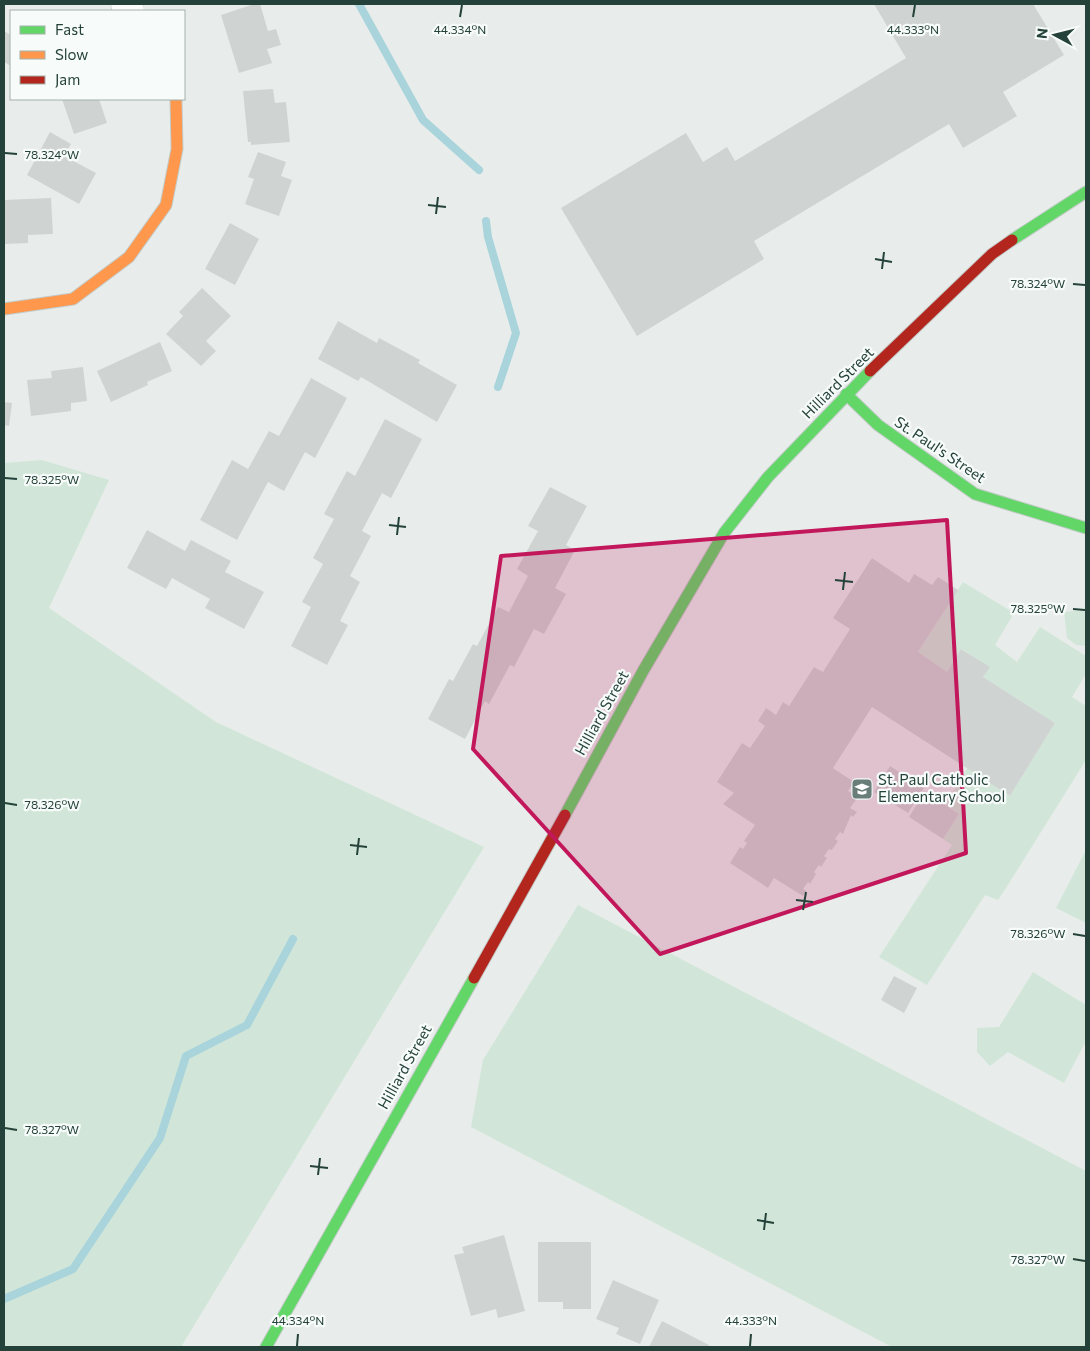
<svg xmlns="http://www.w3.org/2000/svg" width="1090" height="1351" viewBox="0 0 1090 1351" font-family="Commissioner,sans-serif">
	<rect width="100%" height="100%" fill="#e8edeb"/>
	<path fill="#d1e6d8" d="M42,460L109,480L49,608L216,722L484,847L181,1347H4V463Z
		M963,582L1014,613L995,645L1017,662L1040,627L1086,656V674L1072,697L1086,706V760L1006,888L998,900L985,895L927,985L879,957L952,845L943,839L959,814L946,804L967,768L1010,796L1055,723L983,677L989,667L962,649L947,672L918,652Z
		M1086,610V646L1076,645L1067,638L1064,612Z
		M1086,850V923L1056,908Z
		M578,905L1086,1171V1347H892L471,1127L483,1060Z
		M1033,972L1086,1005V1041L1064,1083L1008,1052L990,1066L977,1052V1028L999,1027Z"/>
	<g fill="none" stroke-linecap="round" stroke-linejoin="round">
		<path stroke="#a9d4db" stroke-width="8" d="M359,4L423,120L479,170
			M486,221L488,237L516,333L498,387
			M4,1299L73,1269L160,1138L186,1056L247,1025L293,939"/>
	</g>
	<path fill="#cfd4d2" d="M254,4H260L268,31L276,29L281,45L267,49L272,63L239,73L221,15Z
		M874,4H1033L1064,55L1003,92L1017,116L963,148L949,124L754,241L764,259L637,336L561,208L686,133L703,162L727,147L735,161L906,58Z
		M4,31L11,35V66L4,62Z
		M273,89L275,103L286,102L290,142L251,145V142H248L243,91Z
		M62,99H99L107,123L74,134Z
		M50,132L71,144L64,156L96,173L79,204L27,175Z
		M258,152L286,162L281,176L292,180L279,216L245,204L254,179L248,177Z
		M51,198L53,234L28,235V243L4,244V200Z
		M230,223L259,239L235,285L205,269Z
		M202,288L231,316L206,341L216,351L201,366L166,334L183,316L179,312Z
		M338,321L377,343L379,338L420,360L418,363L457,385L437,422L361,377L358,381L318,359Z
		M160,342L172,371L147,382L148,385L111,402L97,371Z
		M83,367L87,401L71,403V411L31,416L27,380L52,378L51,371Z
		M311,378L347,398L315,458L305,452L284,491L268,482L237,540L200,520L232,460L248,469L269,431L279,436Z
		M4,402L12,403L9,426L4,425Z
		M385,419L422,439L391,498L382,493L362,531L371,536L350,576L360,582L340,621L348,625L327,665L291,646L311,607L302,602L323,564L313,558L334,519L324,514L347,471L355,476Z
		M550,487L587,506L566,545L575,550L555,588L566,594L544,634L534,629L514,667L510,665L489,704L485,701L465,739L428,719L449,679L453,681L473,644L477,646L498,607L509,612L528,576L517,569L538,531L528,526Z
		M147,530L185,551L191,540L231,561L225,572L264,592L244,629L205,608L210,599L172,578L166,589L127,568Z
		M872,558L909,583L914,574L932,585L938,577L958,590L918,652L947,672L961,649L990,667L983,677L1055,723L1010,796L872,707L833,768L854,782L848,791L858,797L850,808L857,812L853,817L851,815L843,834L840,832L835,839L838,841L832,850L829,849L824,856L827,858L821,867L819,865L814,872L816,874L810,884L808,882L803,889L806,891L803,896L774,878L768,888L730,863L740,847L743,849L747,843L744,841L755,825L723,804L734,793L717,782L742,743L750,748L765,726L758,721L766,708L776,715L783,702L789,706L814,667L823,672L850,629L833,618Z
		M890,766L924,788L908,813L874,792Z
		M925,791L959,814L943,839L909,817Z
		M894,976L917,988L904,1013L881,1000Z
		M504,1235L525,1311L498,1318L496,1309L471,1316L454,1255L464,1253L462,1247Z
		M538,1242H591V1309H563V1302H538Z
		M613,1280L659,1300L640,1344L616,1334L619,1328L596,1319Z
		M662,1321L709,1345L708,1347H649Z"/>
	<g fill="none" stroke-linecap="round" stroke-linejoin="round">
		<g stroke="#c5cac8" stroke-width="29">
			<path id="street" d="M125,4L130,11"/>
		</g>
		<g stroke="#c3cbc8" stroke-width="13">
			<path id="fast" d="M1012,240L1086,192
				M846,394L878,425L975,494L1086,528
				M565,815L643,671L724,533L768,477L870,371
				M266,1347L474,978"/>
		</g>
		<g stroke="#c3cbc8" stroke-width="13">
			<path id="slow" d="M4,309L73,299L129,257L166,205L177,149L176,99"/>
		</g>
		<g stroke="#c3cbc8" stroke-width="13">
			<path id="jam" d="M870,371L992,254L1012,240
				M474,978L565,815"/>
		</g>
		<use href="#street" stroke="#fcfcfc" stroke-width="28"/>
		<use href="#fast" stroke="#63d668" stroke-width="11"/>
		<use href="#slow" stroke="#ff974d" stroke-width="11"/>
		<use href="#jam" stroke="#b3261e" stroke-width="11"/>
	</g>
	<path fill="#c2185b" fill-opacity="0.2" stroke="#c2185b" stroke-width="4" stroke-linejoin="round" d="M947,520L966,853L660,954L473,749L501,556Z"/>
	<path fill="none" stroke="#24423a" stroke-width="2" d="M460,17L462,5M913,17L915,5M5,153L17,154M428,205L446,207M436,214L438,197M875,259L892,262M882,269L884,252M1073,284L1085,285M5,478L17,479M389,525L406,527M397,535L399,517M835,580L853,582M843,590L845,572M1073,609L1085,610M5,803L17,805M350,845L367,847M357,855L359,838M796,900L813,902M803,910L806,892M1073,934L1085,936M5,1128L17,1130M310,1166L328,1168M318,1175L320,1158M757,1220L774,1223M764,1230L766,1213M1073,1259L1085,1261M297,1346L298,1334M750,1346L751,1334"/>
	<defs>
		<g id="school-square" transform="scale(1.125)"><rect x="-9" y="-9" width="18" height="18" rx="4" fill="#697e78" stroke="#f7fbf9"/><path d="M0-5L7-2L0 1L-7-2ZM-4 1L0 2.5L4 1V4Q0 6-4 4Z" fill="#fff"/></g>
	</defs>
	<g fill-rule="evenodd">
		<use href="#school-square" x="862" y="789"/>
	</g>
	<g text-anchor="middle" stroke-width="4.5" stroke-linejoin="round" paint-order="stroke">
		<g font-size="15" fill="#24423a" stroke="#f7fbf9">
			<text transform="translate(838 383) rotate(-45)" y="5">Hilliard Street</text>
			<text transform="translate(940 450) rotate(34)" y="5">St. Paul's Street</text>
			<text transform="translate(602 713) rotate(-61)" y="5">Hilliard Street</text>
			<text transform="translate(405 1067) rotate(-61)" y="5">Hilliard Street</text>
		</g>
		<g font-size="15" fill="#24423a" stroke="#f7fbf9" text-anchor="start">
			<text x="878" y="785">St. Paul Catholic<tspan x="878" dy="17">Elementary School</tspan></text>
		</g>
	</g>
	<g font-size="12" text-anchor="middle" fill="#24423a" stroke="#f7fbf9" stroke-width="4.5" stroke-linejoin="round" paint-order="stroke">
		<text x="460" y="34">44.334°N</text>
		<text x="913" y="34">44.333°N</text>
		<text x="52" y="159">78.324°W</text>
		<text x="1038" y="288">78.324°W</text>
		<text x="52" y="484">78.325°W</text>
		<text x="1038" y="613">78.325°W</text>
		<text x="52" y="809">78.326°W</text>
		<text x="1038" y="938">78.326°W</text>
		<text x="52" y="1134">78.327°W</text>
		<text x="1038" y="1264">78.327°W</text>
		<text x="298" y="1325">44.334°N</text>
		<text x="751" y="1325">44.333°N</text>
	</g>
	<rect width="1090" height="1351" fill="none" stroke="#24423a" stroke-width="10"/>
	<rect x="10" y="10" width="175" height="90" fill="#f7fbf9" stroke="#a3b1ad"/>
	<rect x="20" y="26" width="25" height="8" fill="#63d668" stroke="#a3b1ad"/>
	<text x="55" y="35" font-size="15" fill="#24423a">Fast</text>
	<rect x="20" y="51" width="25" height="8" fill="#ff974d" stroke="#a3b1ad"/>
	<text x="55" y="60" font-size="15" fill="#24423a">Slow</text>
	<rect x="20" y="76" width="25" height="8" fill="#b3261e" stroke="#a3b1ad"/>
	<text x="55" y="85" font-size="15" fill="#24423a">Jam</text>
	<g transform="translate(1055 35) rotate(277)" stroke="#f7fbf9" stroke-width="4" paint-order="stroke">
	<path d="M0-4L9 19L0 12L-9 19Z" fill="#24423a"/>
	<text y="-8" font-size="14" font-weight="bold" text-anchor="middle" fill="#24423a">N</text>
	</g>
</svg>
